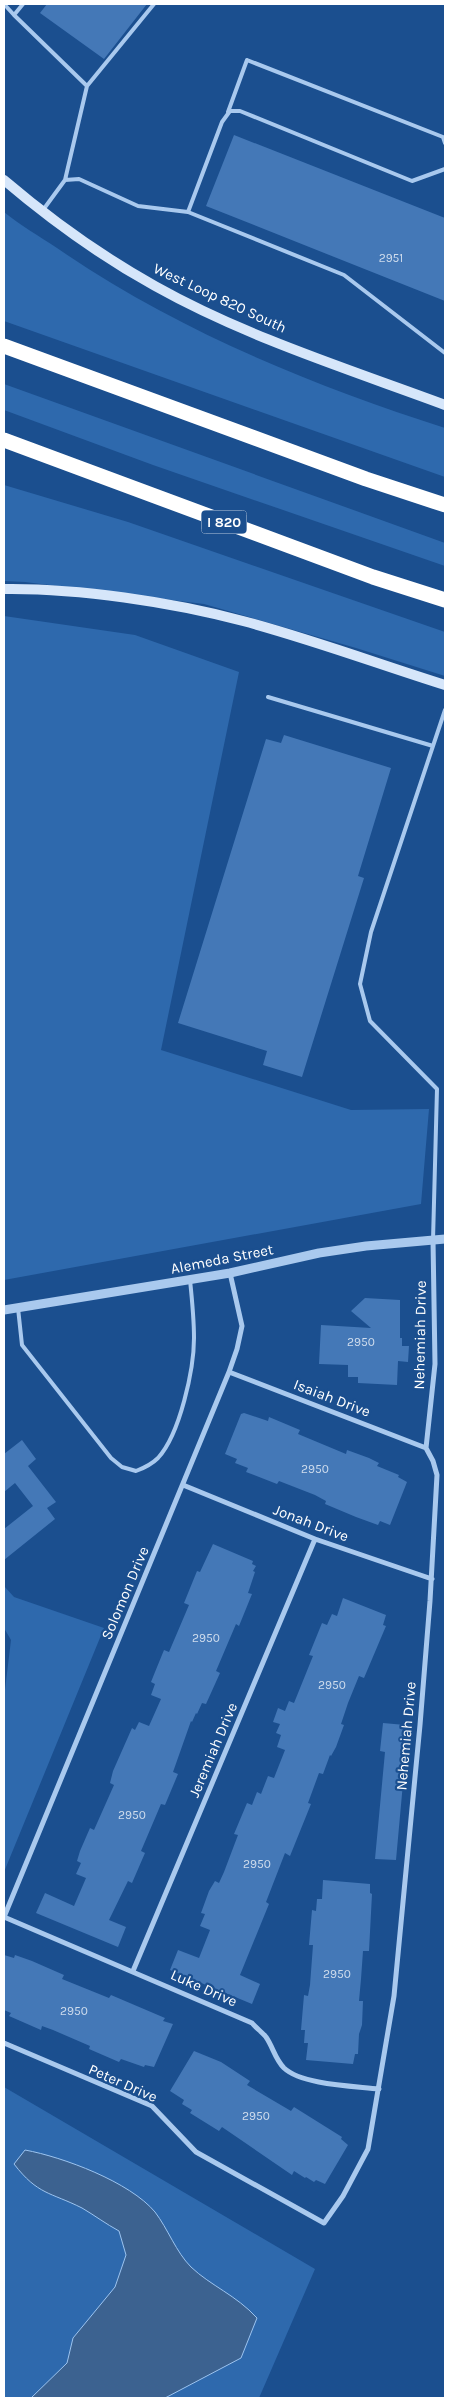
<svg xmlns="http://www.w3.org/2000/svg" width="449" height="2402" viewBox="0 0 449 2402" font-family="Karla,sans-serif">
	<rect width="100%" height="100%" fill="#1b4f8f"/>
	<path fill="#2e69ad" d="M4,212C20,225 39,236 57,248C176,330 309,384 445,428V477L4,321Z
		M4,384L445,543V566L153,465L4,410Z
		M4,485L128,522L445,632V676L356,648L204,604L25,582L4,581Z
		M4,616L135,635L239,672L161,1050L351,1110L429,1109L421,1204L4,1280Z
		M4,1586L14,1597L104,1628L4,1872V1698L11,1640L4,1628Z
		M4,2087L315,2269L259,2398H4Z"/>
	<path fill="#3c6290" stroke="#9cc4f0" d="M25,2150C63,2157 130,2182 155,2212C168,2229 176,2252 191,2267C211,2286 236,2295 257,2318L241,2358L165,2398H31L67,2363L73,2338L115,2287L126,2255L119,2231C106,2224 94,2215 82,2208C50,2192 38,2195 14,2164Z"/>
	<path fill="#4478b7" d="M47,4H147L104,59L40,13Z
		M234,135L445,218V301L206,206Z
		M284,735L391,768L358,876L364,878L302,1077L263,1065L267,1051L178,1023L266,739L281,743Z
		M365,1298L400,1300V1338H402V1346H409L408,1362L398,1361L397,1385L358,1383V1377H348V1365L319,1364L321,1325L371,1328L351,1311Z
		M244,1413L268,1421L269,1417L300,1430L298,1434L346,1454L347,1450L369,1458L379,1463L377,1466L399,1475L398,1477L407,1482L390,1525L380,1521L378,1525L356,1517L325,1504L326,1501L315,1495L279,1481L277,1484L246,1472L248,1468L235,1463L237,1459L225,1454L241,1414Z
		M22,1440L36,1459L28,1466L56,1502L47,1508L55,1519L4,1560V1529L33,1506L15,1483L4,1492V1454Z
		M213,1544L253,1561L252,1564L256,1566L253,1571L255,1572L248,1593L252,1594L239,1626L236,1624L216,1671L220,1673L206,1704L202,1703L197,1714L196,1713L192,1722L191,1721L173,1772L178,1774L165,1805L161,1804L141,1851L145,1853L132,1883L128,1881L109,1920L126,1927L118,1947L36,1913L45,1893L74,1906L86,1878L76,1874L81,1863L77,1861L80,1851L90,1828L94,1830L114,1785L110,1783L113,1771L132,1728L135,1730L139,1722L149,1726L161,1699L151,1695L155,1684L151,1682L155,1672L164,1650L169,1652L189,1605L184,1603L197,1571L200,1572Z
		M343,1598L386,1615L383,1625L386,1626L364,1678L359,1676L348,1703L341,1724L344,1725L336,1747L331,1756L330,1755L323,1774L319,1773L308,1803L311,1804L290,1856L285,1853L266,1902L269,1904L240,1975L260,1984L252,2004L170,1970L178,1950L199,1958L210,1930L200,1926L205,1914L201,1913L209,1891L215,1881L219,1883L224,1872L238,1835L234,1834L247,1803L252,1805L257,1792L261,1794L268,1776L274,1778L285,1750L277,1747L281,1735L276,1733L280,1724L273,1722L278,1708L285,1711L289,1701L294,1703L313,1656L309,1655L322,1623L327,1625L332,1614L337,1616Z
		M383,1723L405,1725L400,1772H404L396,1860L375,1859L385,1752L380,1751Z
		M323,1880L370,1884V1893L372,1894L369,1951H363L361,1979L359,2001H363L362,2025L359,2034L358,2054H355L353,2064L306,2060L308,2043H304L305,2030H301L304,1995L308,1996L310,1985L313,1945H309L312,1910L316,1911L317,1899H322Z
		M4,1955L14,1958L15,1955L32,1961L64,1975L62,1979L109,1998L111,1995L165,2018L163,2021L173,2024L154,2067L145,2065L144,2067L121,2059L119,2062L89,2049L90,2046L53,2030L42,2026L41,2030L9,2016L11,2013L4,2010Z
		M194,2051L221,2062L250,2081L247,2085L274,2101L291,2111L294,2107L342,2137L341,2139L348,2145L325,2184L316,2180L314,2182L306,2177L305,2178L294,2171L292,2175L222,2127L219,2131L190,2113L192,2110L182,2104L184,2100L170,2091Z"/>
	<g fill="none" stroke-linecap="round" stroke-linejoin="round">
		<path stroke="#a9c9ee" stroke-width="4" d="M4,4L14,15
			M23,4L14,15L87,86
			M228,112L247,60L443,137L445,143
			M65,180L87,86L154,4
			M43,210L65,180L79,179L138,206L188,212L344,275L445,353
			M188,212L222,122L230,111H240L412,181L445,169
			M268,697L433,746
			M433,1240L437,1089L370,1021L360,984L371,932L445,710
			M18,1308L22,1345L111,1458L122,1467L136,1471C144,1468 152,1464 158,1458C180,1434 194,1369 194,1338C194,1319 192,1299 190,1280"/>
		<path stroke="#a9c9ee" stroke-width="5" d="M229,1372L426,1448
			M183,1485L315,1539L432,1579
			M4,1917L229,1372L237,1349L242,1326L230,1273
			M4,1917L252,2023C256,2028 262,2032 266,2037C273,2047 275,2059 284,2068C302,2085 354,2086 379,2089
			M133,1971L315,1539
			M4,2043L152,2106L196,2152L324,2223L343,2196L368,2149L394,1996L420,1725L430,1601L437,1475L433,1461L426,1448L435,1364L433,1240"/>
		<path stroke="#a9c9ee" stroke-width="9" d="M4,1310L230,1273L319,1253L366,1246L445,1239"/>
		<path stroke="#d6e6fa" stroke-width="10" d="M4,180C51,220 101,256 155,286C246,337 348,369 445,405
			M4,589C77,588 172,602 243,621C311,639 378,664 445,685"/>
		<path stroke="#fff" stroke-width="15" d="M4,346L366,479L445,505
			M4,440L373,577L445,600"/>
	</g>
	<g text-anchor="middle" stroke-width="4.5" stroke-linejoin="round" paint-order="stroke">
		<g font-size="12" fill="#d0dded">
			<text x="391" y="262">2951</text>
			<text x="361" y="1346">2950</text>
			<text x="315" y="1473">2950</text>
			<text x="206" y="1642">2950</text>
			<text x="332" y="1689">2950</text>
			<text x="132" y="1819">2950</text>
			<text x="257" y="1868">2950</text>
			<text x="337" y="1978">2950</text>
			<text x="74" y="2015">2950</text>
			<text x="256" y="2120">2950</text>
		</g>
		<rect fill="#1b4f8f" stroke="#bbcadd" stroke-width="1" x="201.5" y="510.5" width="45" height="23" rx="4"/>
		<g font-size="14" font-weight="bold" fill="#fff">
			<text x="224" y="527">I 820</text>
		</g>
		<g font-size="15" fill="#fff" stroke="#1b4f8f">
			<text transform="translate(220 298) rotate(25)" y="5">West Loop 820 South</text>
			<text transform="translate(222 1259) rotate(-11)" y="5">Alemeda Street</text>
			<text transform="translate(420 1335) rotate(-89)" y="5">Nehemiah Drive</text>
			<text transform="translate(332 1398) rotate(21)" y="5">Isaiah Drive</text>
			<text transform="translate(311 1523) rotate(21)" y="5">Jonah Drive</text>
			<text transform="translate(125 1593) rotate(-67)" y="5">Solomon Drive</text>
			<text transform="translate(406 1736) rotate(-85)" y="5">Nehemiah Drive</text>
			<text transform="translate(213 1750) rotate(-67)" y="5">Jeremiah Drive</text>
			<text transform="translate(204 1988) rotate(24)" y="5">Luke Drive</text>
			<text transform="translate(123 2083) rotate(24)" y="5">Peter Drive</text>
		</g>
	</g>
	<rect width="449" height="2402" fill="none" stroke="#ffffff" stroke-width="10"/>
</svg>
